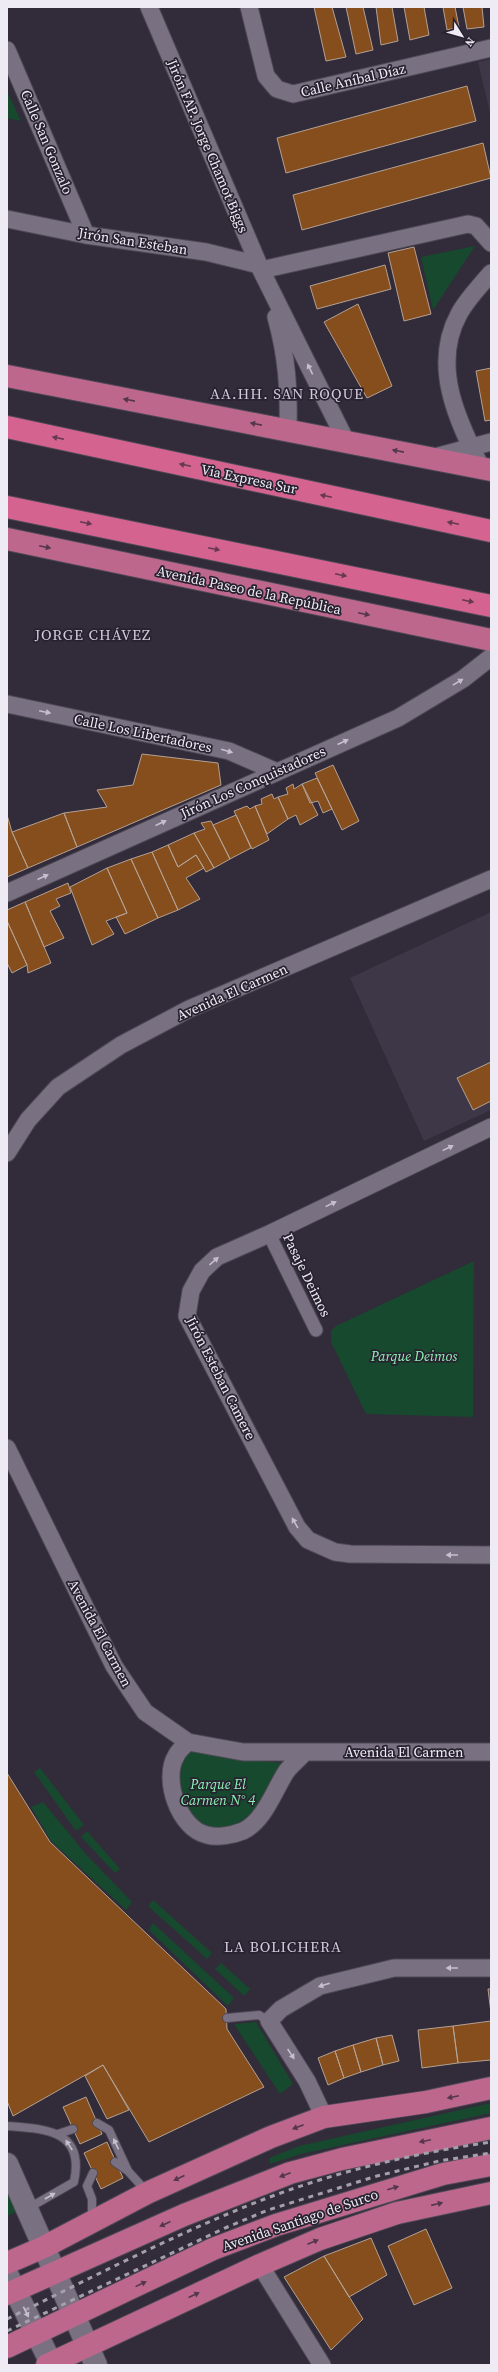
<svg xmlns="http://www.w3.org/2000/svg" width="498" height="2372" viewBox="0 0 498 2372" font-family="'Source Serif 4',serif">
	<rect width="100%" height="100%" fill="#322b3a"/>
	<path fill="#3d3748" d="M491,59V117L478,62Z
		M491,912V1110L424,1141L350,978Z"/>
	<path fill="#16492d" d="M7,91L21,121L7,118Z
		M475,246L433,310L421,257Z
		M474,1261L473,1417L366,1414L331,1342V1331L336,1326Z
		M189,1748L237,1759L284,1763C273,1782 261,1807 243,1820C238,1824 226,1829 220,1830C199,1832 179,1807 177,1789C176,1775 182,1759 189,1748Z
		M40,1768L84,1825L76,1831L34,1772Z
		M43,1802L85,1853L132,1902L126,1910L51,1841L31,1807Z
		M87,1831L120,1869L115,1873L81,1837Z
		M153,1900L212,1953L207,1959L148,1906Z
		M153,1923L234,1998L228,2006L149,1930Z
		M221,1963L250,1989L244,1996L215,1969Z
		M256,2022L293,2084L280,2094L234,2024Z
		M491,2103V2113L301,2154L270,2164L269,2158L299,2146Z
		M7,2192L16,2212L7,2216Z"/>
	<path fill="#864e1d" stroke="#b3a194" d="M314,7H332L346,57L326,61Z
		M346,7H363L373,50L356,54Z
		M376,7H392L398,41L381,45Z
		M404,7H424L429,35L410,40Z
		M443,7H455L459,27L447,30Z
		M463,7H482L484,27L467,29Z
		M467,86L476,121L286,173L277,138Z
		M483,143L491,178L302,230L293,195Z
		M414,247L431,314L404,321L388,253Z
		M385,265L391,289L317,309L310,286Z
		M358,304L392,386L367,398L324,322Z
		M491,368V420L485,421L476,371Z
		M142,754L218,763L221,785L77,847L64,813L107,807L97,790L133,785Z
		M333,765L359,821L342,830L315,773Z
		M317,778L332,809L323,813L318,801L310,803L302,784Z
		M293,784L294,789L302,784L318,815L300,825L296,815L288,819L278,797L288,794L286,788Z
		M272,794L274,799L278,797L288,819L267,834L255,806L262,804L261,799Z
		M247,806L250,809L255,806L269,840L252,849L234,811Z
		M64,813L77,847L28,868L12,832Z
		M7,815L12,832L28,868L7,877Z
		M236,815L251,848L230,859L213,825Z
		M211,821L230,859L214,868L194,833L205,829L201,823Z
		M194,833L214,868L206,872L196,855L178,867L168,845Z
		M168,845L178,867L196,855L204,868L186,878L200,899L178,910L152,852Z
		M152,852L178,910L158,918L131,859Z
		M131,859L158,918L125,934L116,917L127,913L107,868Z
		M107,868L127,913L106,921L114,934L92,945L70,887Z
		M68,883L71,893L56,899L60,906L50,911L64,938L44,947L25,902Z
		M25,902L51,963L28,973L27,965L7,921V910Z
		M7,921L27,965L12,973L7,963Z
		M491,1062V1101L473,1110L457,1078Z
		M7,1773L50,1842L226,2009L227,2029L264,2087L149,2142L103,2065L13,2116L7,2101Z
		M488,1989H491V2013Z
		M491,2021V2060L458,2063L453,2026Z
		M453,2026L458,2063L422,2068L418,2030Z
		M392,2035L399,2061L383,2065L376,2038Z
		M376,2038L383,2065L361,2072L353,2045Z
		M353,2045L361,2072L344,2078L335,2051Z
		M335,2051L344,2078L328,2085L318,2058Z
		M103,2065L129,2110L107,2119L85,2076Z
		M86,2097L102,2134L80,2144L63,2107Z
		M107,2142L123,2178L101,2189L84,2153Z
		M426,2229L452,2288L414,2305L388,2246Z
		M371,2238L387,2275L349,2297L324,2256Z
		M324,2256L363,2319L331,2350L284,2277Z"/>
	<g fill="none" stroke-linecap="round" stroke-linejoin="round">
		<g stroke="#4d4854" stroke-width="10">
			<path id="service" d="M227,2018L259,2015L269,2021
				M97,2123L109,2130L128,2171
				M7,2126C46,2129 85,2130 74,2182L27,2209
				M58,2134L73,2129
				M115,2162L128,2171L147,2192
				M92,2220V2199L87,2186L93,2173"/>
		</g>
		<g stroke="#4d4854" stroke-width="15">
			<path id="pedestrian" d="M269,1234L316,1330"/>
		</g>
		<g stroke="#4d4854" stroke-width="19">
			<path id="minor" d="M149,7L261,270L346,441
				M249,7L266,76L277,89L293,94L491,48
				M7,50L86,235
				M7,219L86,235L206,252L259,265
				M261,270L468,224L476,226L491,243
				M276,317C287,357 289,389 288,430
				M431,458L491,442
				M481,467C457,420 431,365 459,314C467,299 480,286 491,273
				M7,704L229,751L275,771
				M7,893L398,718L463,679L491,657
				M491,1127L269,1234L217,1257L202,1271L191,1291L187,1316L297,1527L308,1540L335,1552L350,1554L491,1555
				M7,1153L28,1120L58,1087L121,1045L189,1009L491,879
				M7,1448L114,1666L145,1712L188,1742L243,1752H491
				M188,1742C184,1746 178,1751 176,1756C162,1779 179,1829 207,1835C218,1838 233,1835 243,1831C264,1821 274,1791 286,1772C291,1765 299,1759 305,1752
				M324,2117L307,2081L269,2021L281,2009L320,1986L394,1968H491
				M260,2265L322,2365"/>
		</g>
		<g stroke="#4d4854" stroke-width="24">
			<path id="secondary" d="M7,2164L96,2365
				M7,2274L52,2365"/>
		</g>
		<g stroke="#4d4854" stroke-width="24">
			<path id="primary" d="M7,376L491,470
				M7,539L491,640
				M7,2263L44,2247L147,2193L271,2137L324,2117L426,2102L491,2088
				M7,2294L184,2215L290,2173L342,2159L491,2128
				M7,2347L213,2249L276,2225L443,2174L491,2165
				M47,2365L260,2265L320,2239L397,2213L491,2193"/>
		</g>
		<g stroke="#4d4854" stroke-width="24">
			<path id="trunk" d="M7,427L491,531
				M7,507L491,606"/>
		</g>
		<use href="#service" stroke="#797182" stroke-width="8"/>
		<use href="#pedestrian" stroke="#797182" stroke-width="13"/>
		<use href="#minor" stroke="#797182" stroke-width="17"/>
		<use href="#secondary" stroke="#797182" stroke-width="22"/>
		<use href="#primary" stroke="#bd678c" stroke-width="22"/>
		<use href="#trunk" stroke="#d4648f" stroke-width="22"/>
		<path stroke="#a49fab" stroke-width="3" stroke-dasharray="5 5" stroke-linecap="butt" d="M7,2319C91,2278 175,2234 262,2200C334,2172 415,2153 491,2142
			M7,2331L225,2228L268,2210L377,2176L439,2161L491,2153"/>
	</g>
	<defs><path id="oneway-solid" d="M-6-.8H1V-3.2L6.5 0L1 3.2V.8H-6Z"/></defs>
	<g fill="#c6c0cd">
		<use href="#oneway-solid" transform="translate(310 369) rotate(-116)"/>
		<use href="#oneway-solid" transform="translate(458 682) rotate(-31)"/>
		<use href="#oneway-solid" transform="translate(45 712) rotate(12)"/>
		<use href="#oneway-solid" transform="translate(343 742) rotate(-24)"/>
		<use href="#oneway-solid" transform="translate(227 751) rotate(16)"/>
		<use href="#oneway-solid" transform="translate(161 823) rotate(-24)"/>
		<use href="#oneway-solid" transform="translate(43 877) rotate(-24)"/>
		<use href="#oneway-solid" transform="translate(448 1148) rotate(-26)"/>
		<use href="#oneway-solid" transform="translate(331 1204) rotate(-26)"/>
		<use href="#oneway-solid" transform="translate(214 1261) rotate(-41)"/>
		<use href="#oneway-solid" transform="translate(295 1523) rotate(-120)"/>
		<use href="#oneway-solid" transform="translate(452 1555) rotate(-180)"/>
		<use href="#oneway-solid" transform="translate(452 1968) rotate(-180)"/>
		<use href="#oneway-solid" transform="translate(324 1985) rotate(163)"/>
		<use href="#oneway-solid" transform="translate(291 2054) rotate(56)"/>
		<use href="#oneway-solid" transform="translate(116 2144) rotate(-115)"/>
		<use href="#oneway-solid" transform="translate(69 2145) rotate(-123)"/>
		<use href="#oneway-solid" transform="translate(50 2196) rotate(-30)"/>
		<use href="#oneway-solid" transform="translate(26 2312) rotate(64)"/>
	</g>
	<g fill="#55374c">
		<use href="#oneway-solid" transform="translate(129 400) rotate(-169)"/>
		<use href="#oneway-solid" transform="translate(256 424) rotate(-169)"/>
		<use href="#oneway-solid" transform="translate(398 451) rotate(-169)"/>
		<use href="#oneway-solid" transform="translate(45 547) rotate(12)"/>
		<use href="#oneway-solid" transform="translate(364 614) rotate(12)"/>
		<use href="#oneway-solid" transform="translate(453 2097) rotate(168)"/>
		<use href="#oneway-solid" transform="translate(298 2127) rotate(159)"/>
		<use href="#oneway-solid" transform="translate(425 2141) rotate(168)"/>
		<use href="#oneway-solid" transform="translate(285 2175) rotate(159)"/>
		<use href="#oneway-solid" transform="translate(179 2178) rotate(156)"/>
		<use href="#oneway-solid" transform="translate(393 2188) rotate(-16)"/>
		<use href="#oneway-solid" transform="translate(437 2204) rotate(-13)"/>
		<use href="#oneway-solid" transform="translate(165 2224) rotate(155)"/>
		<use href="#oneway-solid" transform="translate(313 2242) rotate(-23)"/>
		<use href="#oneway-solid" transform="translate(141 2284) rotate(-26)"/>
		<use href="#oneway-solid" transform="translate(194 2295) rotate(-25)"/>
	</g>
	<g fill="#643951">
		<use href="#oneway-solid" transform="translate(58 438) rotate(-168)"/>
		<use href="#oneway-solid" transform="translate(185 465) rotate(-168)"/>
		<use href="#oneway-solid" transform="translate(326 496) rotate(-168)"/>
		<use href="#oneway-solid" transform="translate(86 523) rotate(12)"/>
		<use href="#oneway-solid" transform="translate(453 523) rotate(-168)"/>
		<use href="#oneway-solid" transform="translate(214 549) rotate(12)"/>
		<use href="#oneway-solid" transform="translate(341 575) rotate(12)"/>
		<use href="#oneway-solid" transform="translate(468 601) rotate(12)"/>
	</g>
	<g text-anchor="middle" stroke-width="3.5" stroke-linejoin="round" paint-order="stroke">
		<g font-size="14" fill="#efebf5" stroke="#282230">
			<text transform="translate(353 80) rotate(-13)" y="5">Calle Aníbal Díaz</text>
			<text transform="translate(47 142) rotate(67)" y="5">Calle San Gonzalo</text>
			<text transform="translate(208 146) rotate(67)" y="5">Jirón FAP. Jorge Chamot Biggs</text>
			<text transform="translate(133 241) rotate(9)" y="5">Jirón San Esteban</text>
			<text transform="translate(249 479) rotate(12)" y="5">Via Expresa Sur</text>
			<text transform="translate(249 590) rotate(12)" y="5">Avenida Paseo de la República</text>
			<text transform="translate(143 733) rotate(12)" y="5">Calle Los Libertadores</text>
			<text transform="translate(253 782) rotate(-24)" y="5">Jirón Los Conquistadores</text>
			<text transform="translate(232 992) rotate(-24)" y="5">Avenida El Carmen</text>
			<text transform="translate(307 1275) rotate(64)" y="5">Pasaje Deimos</text>
			<text transform="translate(221 1378) rotate(63)" y="5">Jirón Esteban Camere</text>
			<text transform="translate(100 1633) rotate(62)" y="5">Avenida El Carmen</text>
			<text x="404" y="1757">Avenida El Carmen</text>
			<text transform="translate(300 2220) rotate(-19)" y="5">Avenida Santiago de Surco</text>
		</g>
		<g font-size="14" font-style="italic" fill="#8ef1b3" stroke="#282230">
			<text x="414" y="1361">Parque Deimos</text>
			<text x="218" y="1789">Parque El<tspan x="218" dy="16">Carmen N° 4</tspan></text>
		</g>
		<g font-size="15" letter-spacing="1" fill="#d1c8db" stroke="#282230">
			<text x="287" y="399">AA.HH. SAN ROQUE</text>
			<text x="93" y="640">JORGE CHÁVEZ</text>
			<text x="283" y="1952">LA BOLICHERA</text>
		</g>
	</g>
	<rect width="498" height="2372" fill="none" stroke="#efebf5" stroke-width="16"/>
	<g transform="translate(462 36) rotate(127)" stroke="#282230" stroke-width="3" paint-order="stroke">
	<path d="M0-3L7 15L0 10L-7 15Z" fill="#efebf5"/>
	<text y="-6" font-size="11" font-weight="bold" text-anchor="middle" fill="#efebf5">N</text>
	</g>
</svg>
